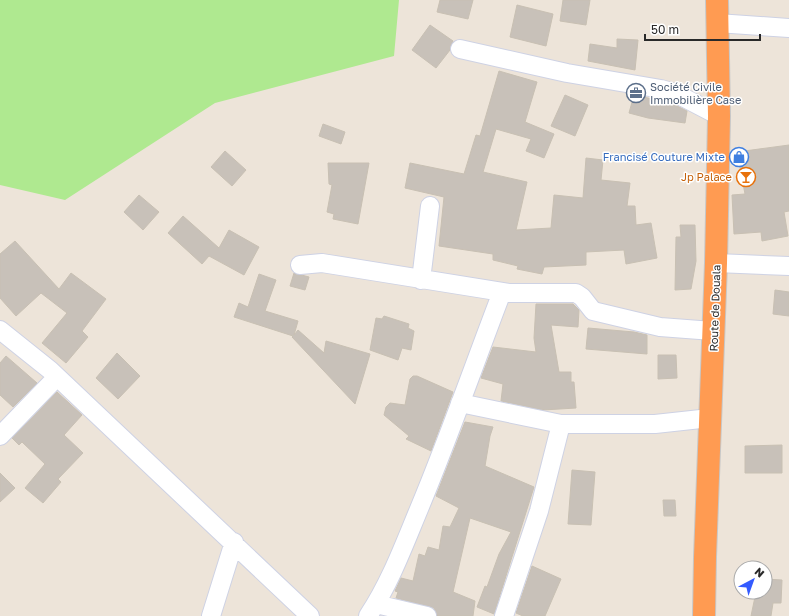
<svg xmlns="http://www.w3.org/2000/svg" width="789" height="616" viewBox="0 0 789 616" font-family="'Golos Text',sans-serif">
	<rect width="100%" height="100%" fill="#ede4d9"/>
	<path fill="#afe990" d="M0,0H399L394,56L215,103L65,200L0,185Z"/>
	<path fill="#c8c1b9" stroke="#c8c0b3" d="M440,0H473L468,19L437,12Z
		M563,0H590L586,25L560,21Z
		M517,5L553,14L546,46L510,37Z
		M430,25L453,41L450,50L436,68L412,50Z
		M617,39L638,40L635,70L588,61L590,44L617,48Z
		M499,71L537,82L525,122L554,134L544,158L526,151L531,139L496,129L483,172L527,182L516,230L551,228L554,195L583,198L586,158L603,160L601,180L630,183L627,206H635L636,225L651,223L657,258L626,264L624,250L586,252V265L544,267L542,274L517,269L518,266L493,260V254L439,246L444,197L405,188L410,163L464,174L476,135L480,136Z
		M565,95L588,105L575,136L551,126Z
		M634,95L671,103L687,111L685,123L648,118L629,113Z
		M323,124L345,132L341,144L319,136Z
		M789,145V211L784,212L788,236L762,241L761,232L734,234L732,195L745,194L737,152Z
		M225,151L246,170L232,186L211,167Z
		M328,163H369L358,224L333,219L334,214L327,212L332,185L329,184Z
		M139,195L159,212L143,230L124,212Z
		M183,216L219,248L229,230L259,247L244,275L209,256L202,264L168,233Z
		M680,225H695L696,261L691,289L675,290L676,237H681Z
		M15,241L59,289L71,273L106,299L82,331L88,337L66,363L42,343L67,313L41,293L16,316L0,298V254Z
		M294,273L309,277L305,290L290,286Z
		M259,274L276,280L265,311L298,321L294,335L298,330L324,353L326,341L370,354L355,404L292,337L293,336L234,317L239,303L248,307Z
		M775,290L789,292V316L773,314Z
		M536,304H573L579,310L578,327L551,325L559,372H571V382H574L576,408L543,410L501,401L503,384L481,378L493,347L536,352L534,338Z
		M384,316L409,324L408,328L414,331L411,350L402,348L398,360L370,350L376,318L382,319Z
		M588,328L634,332L647,335V354L586,349Z
		M117,353L140,376L118,399L96,378Z
		M658,355H676L677,378L658,379Z
		M6,356L37,383L13,407L0,395V363Z
		M413,376H417L453,392L431,451L406,439L409,436L384,415L386,407L390,403L405,405L410,379Z
		M57,392L82,415L64,435L83,453L58,479L61,482L43,503L25,488L45,464L22,442L19,445L12,438Z
		M465,422L493,427L490,436L485,466L534,487L494,614L477,607L485,586L487,587L499,554L511,532L470,518L453,592L475,601L473,616H437L434,608L396,598L398,592L395,591L401,578L413,581L419,554L425,556L428,547L439,550L443,526L450,527L459,508L436,496Z
		M782,445V473H745V446Z
		M572,470L595,472L591,525L568,524Z
		M0,473L15,488L0,502Z
		M663,500H675L676,516H664Z
		M532,566L561,579L545,616H523L516,613Z
		M765,579L782,580L781,603H773L771,616H751L756,592H765Z"/>
	<g fill="none" stroke-linecap="round" stroke-linejoin="round">
		<g stroke="#ced2e4" stroke-width="20">
			<path id="street" d="M717,23L789,28
				M460,49L567,73L661,89L675,93L719,116
				M716,263L789,266
				M300,265L322,263L509,293H576L582,297L593,311L660,327L713,331
				M421,280L430,206
				M0,330L50,370L310,616
				M460,403L561,424H655L710,418
				M0,436L57,377
				M376,604L427,616
				M211,616L234,542
				M368,616C390,583 404,545 419,509C449,437 474,365 502,292
				M504,616L539,511L561,424"/>
		</g>
		<g stroke="#c7c7c7" stroke-width="24">
			<path id="highway" d="M704,616L705,557L716,263L719,116L717,0"/>
		</g>
		<use href="#street" stroke="#fff" stroke-width="18"/>
		<use href="#highway" stroke="#ff9b52" stroke-width="22"/>
	</g>
	<defs>
		<g id="office-ring" transform="scale(1)"><circle r="9.5" fill="#fff" stroke="#5c6f8a" stroke-width="1.5"/><path d="M-6-3h4V-5.5h4V-3h4V5H-6ZM-1-4.5V-3h2v-1.5ZM-6 0V1H6V0Z" fill="#5c6f8a"/></g>
		<g id="shop-ring" transform="scale(1)"><circle r="9.5" fill="#fff" stroke="#3f7fe0" stroke-width="1.5"/><path d="M-5-2.5h2.3a2.7 3.5 0 0 1 5.4 0H5L5.5 6h-11ZM-1.5-2.5h3a1.5 2.3 0 0 0-3 0Z" fill="#3f7fe0"/></g>
		<g id="bar-ring" transform="scale(1)"><circle r="9.5" fill="#fff" stroke="#e8710a" stroke-width="1.5"/><path d="M-6-5H6L.8 .8V4.5H3.5V6h-7V4.5H-.8V.8Z" fill="#e8710a"/></g>
	</defs>
	<g fill-rule="evenodd">
		<use href="#office-ring" x="636" y="93"/>
		<use href="#shop-ring" x="739" y="157"/>
		<use href="#bar-ring" x="746" y="177"/>
	</g>
	<g text-anchor="middle" stroke-width="3" stroke-linejoin="round" paint-order="stroke">
		<g font-size="11" fill="#4e5e75" stroke="#fff" text-anchor="start">
			<text x="650" y="91">Société Civile<tspan x="650" dy="13">Immobilière Case</tspan></text>
		</g>
		<g font-size="11" fill="#366cbe" stroke="#fff" text-anchor="end">
			<text x="725" y="161">Francisé Couture Mixte</text>
		</g>
		<g font-size="11" fill="#c56008" stroke="#fff" text-anchor="end">
			<text x="732" y="181">Jp Palace</text>
		</g>
		<g font-size="11" fill="#292929" stroke="#fff">
			<text transform="translate(715 308) rotate(-88)" y="4">Route de Douala</text>
		</g>
	</g>
	<g transform="translate(753 580) rotate(41)"><circle r="19" fill="#ffffff" stroke="#a9a9a9"/>
	<path d="M0-3L7 15L0 10L-7 15Z" fill="#345bff"/>
	<text y="-6" font-size="11" font-weight="bold" text-anchor="middle" fill="#292929">N</text>
	</g>
	<path d="M645 34v6h115v-6" fill="none" stroke="#292929" stroke-width="2"/>
	<text x="651" y="34" font-size="12" fill="#292929" stroke="#ffffff" stroke-width="3" paint-order="stroke">50 m</text>
</svg>
